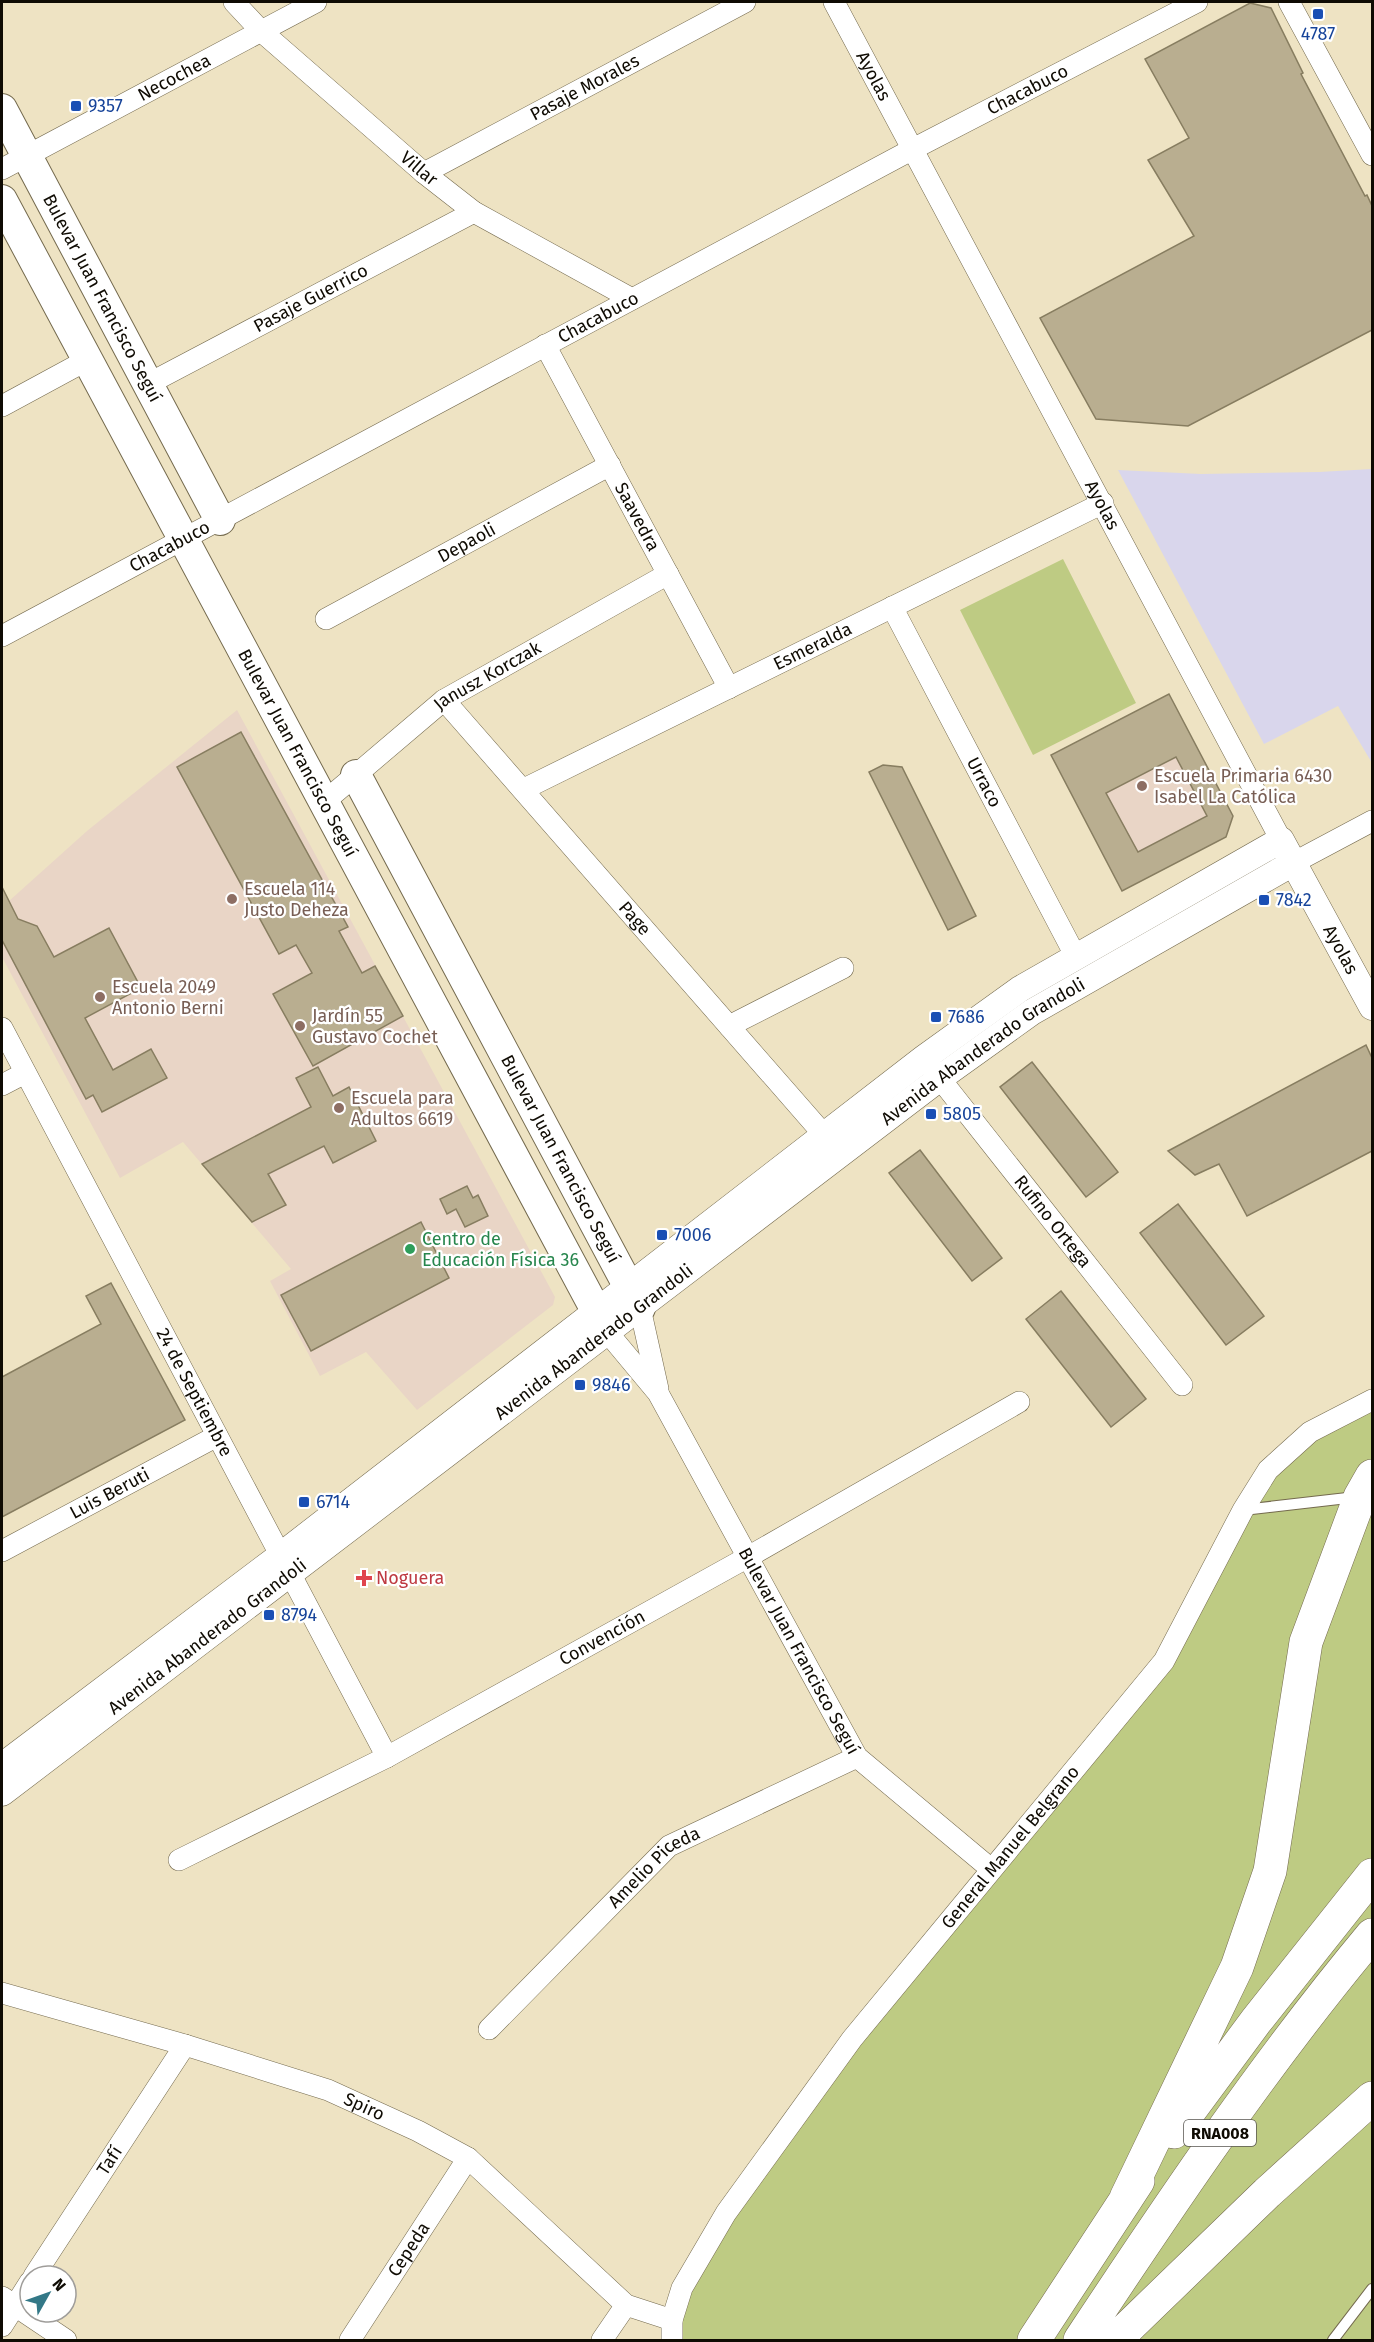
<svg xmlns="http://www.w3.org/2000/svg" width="1374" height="2342" viewBox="0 0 1374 2342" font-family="'Fira Sans',sans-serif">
	<rect width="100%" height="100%" fill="#eee3c3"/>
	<path fill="#d9d6ec" d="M1372,469V763L1338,706L1264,744L1118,470L1201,474L1319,472Z"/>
	<path fill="#e9d5c6" d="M1169,694L1233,816L1226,837L1122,891L1051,755Z
		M237,710L555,1297L553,1305L417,1410L366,1352L320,1376L270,1281L291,1269L183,1142L120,1178L2,957V905L9,901L87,831Z"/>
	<path fill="#becb83" d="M1063,559L1136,703L1033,755L960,610Z
		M1372,1400V2340H672V2320L726,2213L1164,1661L1268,1470Z"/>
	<path fill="#b9ae90" stroke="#877d60" stroke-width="1.5" fill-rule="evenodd" d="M1250,3L1271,8L1303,73L1301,74L1365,196L1367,195L1372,206V330L1188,426L1096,419L1040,318L1194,236L1148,160L1189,138L1145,59Z
		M1169,694L1233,816L1226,837L1122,891L1051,755ZM1176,757L1207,816L1138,852L1106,793Z
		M241,732L348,927L339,931L362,973L375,966L403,1016L313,1066L273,994L312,973L296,945L279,954L177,767Z
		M883,765L902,767L976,916L948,930L869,772Z
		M2,887L18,919L37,926L54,957L109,928L141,988L85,1018L113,1070L151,1049L167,1078L102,1112L93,1095L86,1099L2,940Z
		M1366,1045L1372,1058V1151L1247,1216L1219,1164L1195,1175L1168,1151Z
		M1032,1062L1118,1172L1086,1197L1000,1087Z
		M318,1067L333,1096L349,1087L376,1141L333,1163L324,1146L268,1174L286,1205L252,1222L202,1164L311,1107L296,1078Z
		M920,1150L1002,1258L972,1281L889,1173Z
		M467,1186L473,1198L478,1195L488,1216L465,1227L456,1209L447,1214L440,1199Z
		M1178,1204L1264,1316L1226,1345L1140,1233Z
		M421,1222L449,1278L311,1351L281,1295Z
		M111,1283L185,1420L2,1517V1377L101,1324L86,1296Z
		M1061,1291L1146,1399L1111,1427L1026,1319Z"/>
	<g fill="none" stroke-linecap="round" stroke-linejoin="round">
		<g stroke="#746a4e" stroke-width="12">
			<path id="service" d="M1243,1510L1356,1497
				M1333,2340L1372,2289"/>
		</g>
		<g stroke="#746a4e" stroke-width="22">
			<g id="minor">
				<path id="s1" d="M234,2L261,31L424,173L474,212L632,299"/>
				<path id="s2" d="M834,2L1281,840"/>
				<path d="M1289,2L1372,155"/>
				<path id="s3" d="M2,169L316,2"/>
				<path id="s4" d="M424,173L745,2"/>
				<path id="s5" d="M545,345L729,688"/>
				<path id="s6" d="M148,384L474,212"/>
				<path d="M2,406L87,360"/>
				<path id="s7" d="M892,607L1076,957"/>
				<path id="s8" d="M326,619L610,465"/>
				<path id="s9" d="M2,636L913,149L1197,2"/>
				<path id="s10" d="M444,700L825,1136"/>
				<path id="s11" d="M524,789L1103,503"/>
				<path id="s12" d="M324,802L444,700L668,574"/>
				<path d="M1295,862L1372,821"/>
				<path d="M729,1026L843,968"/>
				<path id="s13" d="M2,1028L387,1757"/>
				<path id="s14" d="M930,1066L1182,1385"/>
				<path d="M2,1085L25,1073"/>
				<path d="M640,1308L658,1389"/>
				<path id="s15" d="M608,1333L658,1393L857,1757L991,1869"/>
				<path id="s16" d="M2,1551L217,1436"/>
				<path id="s17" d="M179,1860L387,1757L748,1557L1019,1402"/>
				<path id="s18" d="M2,1993L185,2045L328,2090L418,2131L468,2158L626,2305L672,2320"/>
				<path id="s19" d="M489,2029L669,1846L857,1757"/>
				<path id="s20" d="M34,2276L185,2045"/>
				<path d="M2,2297L66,2340"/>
				<path d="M2,2326L30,2282"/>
				<path id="s21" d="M350,2340L468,2158"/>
				<path d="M602,2340L626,2305"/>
				<path id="s22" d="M672,2340V2320L682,2288L726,2213L852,2039L1164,1661L1243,1510L1268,1470L1310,1432L1372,1400"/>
			</g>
		</g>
		<g stroke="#746a4e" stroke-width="27">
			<g id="tertiary">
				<path id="s23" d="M2,1766L280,1556L924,1058L1020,989L1281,840L1372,1007"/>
				<path id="s24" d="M2,1793L940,1078L1032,1012L1295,862"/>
			</g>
		</g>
		<g stroke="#746a4e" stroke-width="32">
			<g id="secondary">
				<path id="s25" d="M2,109L220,520"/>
				<path id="s26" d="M2,200L608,1333"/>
				<path id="s27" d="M356,775L640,1308"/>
			</g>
		</g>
		<g stroke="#746a4e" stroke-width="34">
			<path id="motorway" d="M1174,2132L1256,2021L1372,1875
				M1126,2198L1237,1967L1270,1871L1306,1642L1360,1497L1372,1476
				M1034,2340L1138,2181
				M1080,2340C1172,2201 1265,2063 1372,1935
				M1115,2340L1267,2193L1372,2098"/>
		</g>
		<use href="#service" stroke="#fff" stroke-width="10"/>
		<use href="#minor" stroke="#fff" stroke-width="21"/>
		<use href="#tertiary" stroke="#fff" stroke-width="26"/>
		<use href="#secondary" stroke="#fff" stroke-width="30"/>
		<use href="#motorway" stroke="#fff" stroke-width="33"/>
	</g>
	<g fill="#1a4fb4" stroke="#fff" stroke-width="2">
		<rect x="1312" y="8" width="12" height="12" rx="3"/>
		<rect x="70" y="100" width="12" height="12" rx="3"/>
		<rect x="1258" y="894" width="12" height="12" rx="3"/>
		<rect x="930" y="1011" width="12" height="12" rx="3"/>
		<rect x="925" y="1108" width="12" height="12" rx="3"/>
		<rect x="656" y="1229" width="12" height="12" rx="3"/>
		<rect x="574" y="1379" width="12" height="12" rx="3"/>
		<rect x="298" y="1496" width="12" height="12" rx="3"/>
		<rect x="263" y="1609" width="12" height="12" rx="3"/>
	</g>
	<g fill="#8d6e63" stroke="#fff" stroke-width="2">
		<circle cx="1142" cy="786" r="6"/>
		<circle cx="232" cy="899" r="6"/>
		<circle cx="100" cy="997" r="6"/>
		<circle cx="300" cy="1026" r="6"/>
		<circle cx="339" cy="1108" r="6"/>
	</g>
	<circle fill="#2e9e5b" stroke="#fff" stroke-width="2" cx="410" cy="1249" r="6"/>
	<path fill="#e0444e" stroke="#fff" stroke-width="2" d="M361 1569h6v6h6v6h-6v6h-6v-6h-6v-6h6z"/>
	<g text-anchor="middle" stroke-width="4.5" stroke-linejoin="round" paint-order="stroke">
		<rect fill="#fff" stroke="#57544f" stroke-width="1.5" x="1184" y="2120" width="72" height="26" rx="4.5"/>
		<g font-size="16" font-weight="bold" fill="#0f0b03">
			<text x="1220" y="2139">RNA008</text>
		</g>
		<g font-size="18" fill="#164399" stroke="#fff" text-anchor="start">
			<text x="1318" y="40" text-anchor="middle">4787</text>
			<text x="88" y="112">9357</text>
			<text x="1276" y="906">7842</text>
			<text x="948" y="1023">7686</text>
			<text x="943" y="1120">5805</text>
			<text x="674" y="1241">7006</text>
			<text x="592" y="1391">9846</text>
			<text x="316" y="1508">6714</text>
			<text x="281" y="1621">8794</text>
		</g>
		<g font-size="18" fill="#0f0b03" stroke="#fff">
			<text dy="6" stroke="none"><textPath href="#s2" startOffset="84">Ayolas</textPath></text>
			<text dy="6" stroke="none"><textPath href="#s3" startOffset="195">Necochea</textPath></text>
			<text dy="6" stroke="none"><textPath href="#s4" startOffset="182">Pasaje Morales</textPath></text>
			<text dy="6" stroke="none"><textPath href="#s9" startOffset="1162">Chacabuco</textPath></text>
			<text dy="6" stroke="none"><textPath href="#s1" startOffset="249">Villar</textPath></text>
			<text dy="6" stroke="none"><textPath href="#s25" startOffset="214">Bulevar Juan Francisco Seguí</textPath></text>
			<text dy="6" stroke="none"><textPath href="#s6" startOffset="184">Pasaje Guerrico</textPath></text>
			<text dy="6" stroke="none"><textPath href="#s9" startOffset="676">Chacabuco</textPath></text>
			<text dy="6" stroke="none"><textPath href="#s2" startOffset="570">Ayolas</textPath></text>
			<text dy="6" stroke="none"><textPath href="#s5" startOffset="195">Saavedra</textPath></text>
			<text dy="6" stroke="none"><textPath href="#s8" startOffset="160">Depaoli</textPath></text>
			<text dy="6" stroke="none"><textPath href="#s9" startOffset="190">Chacabuco</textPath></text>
			<text dy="6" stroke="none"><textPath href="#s11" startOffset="322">Esmeralda</textPath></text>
			<text dy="6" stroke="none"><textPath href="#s12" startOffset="207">Janusz Korczak</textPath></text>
			<text dy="6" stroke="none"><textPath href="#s26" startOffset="627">Bulevar Juan Francisco Seguí</textPath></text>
			<text dy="6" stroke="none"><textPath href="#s7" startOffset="198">Urraco</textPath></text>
			<text dy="6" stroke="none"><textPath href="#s10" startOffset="290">Page</textPath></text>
			<text dy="6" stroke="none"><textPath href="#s23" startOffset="1706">Ayolas</textPath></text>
			<text dy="6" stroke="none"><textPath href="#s24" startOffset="1230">Avenida Abanderado Grandoli</textPath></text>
			<text dy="6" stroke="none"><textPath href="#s27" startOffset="435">Bulevar Juan Francisco Seguí</textPath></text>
			<text dy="6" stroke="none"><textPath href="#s14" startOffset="198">Rufino Ortega</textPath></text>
			<text dy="6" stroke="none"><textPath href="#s24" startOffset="744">Avenida Abanderado Grandoli</textPath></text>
			<text dy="6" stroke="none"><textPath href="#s13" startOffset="412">24 de Septiembre</textPath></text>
			<text dy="6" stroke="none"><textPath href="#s16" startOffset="122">Luis Beruti</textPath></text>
			<text dy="6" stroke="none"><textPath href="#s24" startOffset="258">Avenida Abanderado Grandoli</textPath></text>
			<text dy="6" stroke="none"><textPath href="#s17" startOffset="478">Convención</textPath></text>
			<text dy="6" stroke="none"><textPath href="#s15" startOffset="372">Bulevar Juan Francisco Seguí</textPath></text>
			<text dy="6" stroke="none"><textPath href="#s22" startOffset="604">General Manuel Belgrano</textPath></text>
			<text dy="6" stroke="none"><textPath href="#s19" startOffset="232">Amelio Piceda</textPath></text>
			<text dy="6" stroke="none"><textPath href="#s18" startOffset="380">Spiro</textPath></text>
			<text dy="6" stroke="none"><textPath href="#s20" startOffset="138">Tafí</textPath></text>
			<text dy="6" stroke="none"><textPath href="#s21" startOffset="108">Cepeda</textPath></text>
		</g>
		<g font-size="18" fill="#785e54" stroke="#fff" text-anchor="start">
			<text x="1154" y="782">Escuela Primaria 6430<tspan x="1154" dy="21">Isabel La Católica</tspan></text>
			<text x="244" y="895">Escuela 114<tspan x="244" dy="21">Justo Deheza</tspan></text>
			<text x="112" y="993">Escuela 2049<tspan x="112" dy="21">Antonio Berni</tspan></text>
			<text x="312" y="1022">Jardín 55<tspan x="312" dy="21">Gustavo Cochet</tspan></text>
			<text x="351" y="1104">Escuela para<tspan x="351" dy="21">Adultos 6619</tspan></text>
		</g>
		<g font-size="18" fill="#27864d" stroke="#fff" text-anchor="start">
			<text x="422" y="1245">Centro de<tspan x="422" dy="21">Educación Física 36</tspan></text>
		</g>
		<g font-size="18" fill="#be3a42" stroke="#fff" text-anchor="start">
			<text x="376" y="1584">Noguera</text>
		</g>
	</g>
	<rect width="1374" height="2342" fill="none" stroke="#0f0b03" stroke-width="6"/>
	<g transform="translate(48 2294) rotate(50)"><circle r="28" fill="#ffffff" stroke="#9f9d9a" stroke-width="1.5"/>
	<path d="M0-4.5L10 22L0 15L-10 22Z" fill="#337887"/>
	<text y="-9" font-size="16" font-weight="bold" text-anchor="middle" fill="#0f0b03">N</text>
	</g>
</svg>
